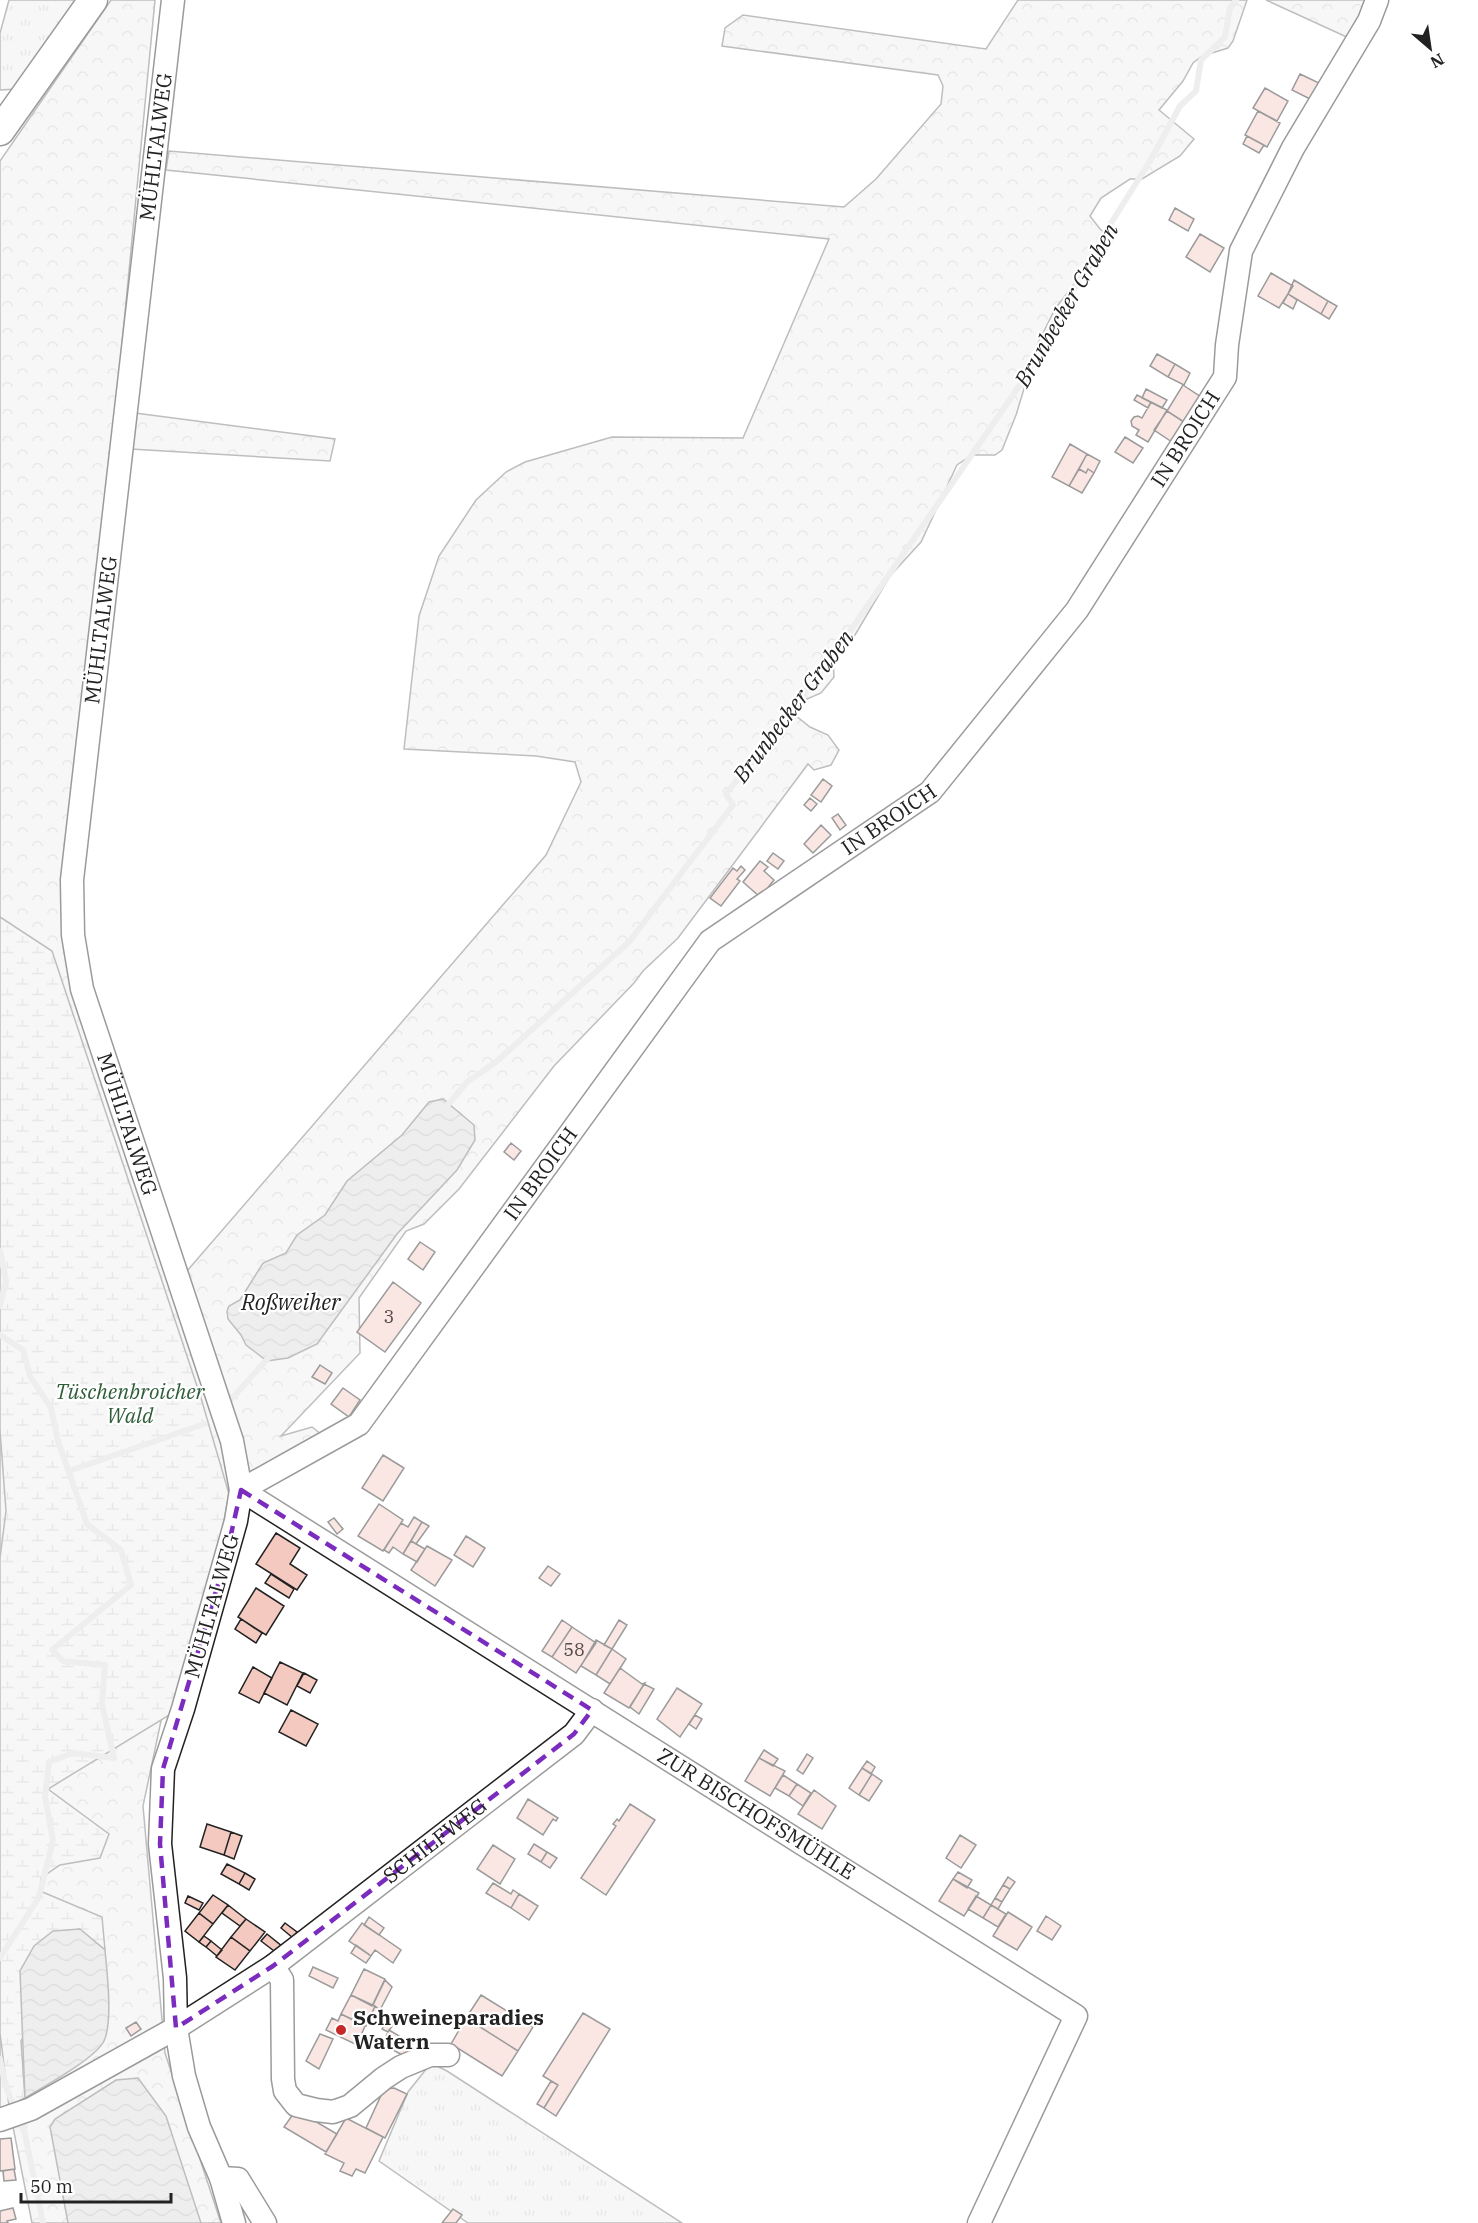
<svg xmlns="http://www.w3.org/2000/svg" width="1478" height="2223" viewBox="0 0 1478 2223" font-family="'IBM Plex Serif',serif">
	<defs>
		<pattern id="grass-tufts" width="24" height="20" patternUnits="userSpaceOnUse" patternTransform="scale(1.5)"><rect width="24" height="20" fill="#eee"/><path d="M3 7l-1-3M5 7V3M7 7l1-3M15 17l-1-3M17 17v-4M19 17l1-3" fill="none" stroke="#ccc"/></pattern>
		<pattern id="forest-crowns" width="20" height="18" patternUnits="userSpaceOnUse" patternTransform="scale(1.5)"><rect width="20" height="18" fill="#eee"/><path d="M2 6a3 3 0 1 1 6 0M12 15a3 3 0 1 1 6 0" fill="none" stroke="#ccc"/></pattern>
		<pattern id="wetland-marsh" width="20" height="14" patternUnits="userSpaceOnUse" patternTransform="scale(1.5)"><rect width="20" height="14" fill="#eee"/><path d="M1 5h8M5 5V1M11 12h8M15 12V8" fill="none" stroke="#ccc"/></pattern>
		<pattern id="water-waves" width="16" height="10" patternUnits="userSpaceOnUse" patternTransform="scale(1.5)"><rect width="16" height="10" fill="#d9d9d9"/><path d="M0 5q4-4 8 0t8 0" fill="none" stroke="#bababa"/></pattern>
	</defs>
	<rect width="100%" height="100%" fill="#fff"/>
	<path fill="url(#grass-tufts)" stroke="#6f6f6f" stroke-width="1.5" d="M9,0H80L16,89L0,90V33Z
		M431,2063L447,2071L682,2223H468L379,2161L408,2092Z"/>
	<path fill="url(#forest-crowns)" stroke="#6f6f6f" stroke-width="1.5" d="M111,0H155L66,928L187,1271L546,855L581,782L575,762L536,756L404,749L419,616L439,556L476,500L506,472L525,462L612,437L743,438L829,239L166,170L169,151L844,207L876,179L941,104L943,86L938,75L722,46L725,28L743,15L986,49L1018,0H1247L1233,41L1228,48L1202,56L1193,63L1183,81L1159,110L1194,139L1180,156L1142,179H1130L1101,198L1090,216L1100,229L1113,240L1101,258L1078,279L1055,309L1038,343L1016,415L1002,450L995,455H972L957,465L921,542L890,576L852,640L833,657L834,677L821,693L800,702L795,715L810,727L828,735L839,750L831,765L814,770L808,764L678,938L643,971L634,983L554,1066L459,1189L424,1224L406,1231L359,1298L360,1353L281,1436L312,1427L327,1439L292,1460L242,1475L225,1494L165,1702L143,1806L165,2053L221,2223H32L12,2122L28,2114L25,2099L0,2108V161Z
		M1266,0H1373L1351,39Z
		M135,413L335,439L330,461L131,449Z"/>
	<path fill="url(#wetland-marsh)" stroke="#6f6f6f" stroke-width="1.5" d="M0,917L52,951L201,1398L229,1494L209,1600L171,1714L48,1789L109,1834L100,1858L60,1865L41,1878L40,1891L102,1917L105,1950L79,1929L21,2041L25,2098L9,2106L0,2033V1558L6,1511L0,1430Z"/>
	<path fill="url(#water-waves)" stroke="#6f6f6f" stroke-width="1.5" d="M443,1099L474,1125L475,1140L457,1170L397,1234L317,1344L288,1358L267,1361L246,1345L241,1335L228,1319L227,1311L229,1306L240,1300L263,1263L286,1253L297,1235L325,1215L347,1181L402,1135L429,1102Z
		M80,1929L105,1950C107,1971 113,2022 104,2041C95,2059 43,2087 25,2098L20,1971L34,1946L53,1931Z
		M138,2078L166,2116L201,2223H68L50,2127L55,2119L116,2080Z"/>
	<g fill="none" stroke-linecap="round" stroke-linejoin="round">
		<path stroke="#d9d9d9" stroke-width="6" d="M445,1108L467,1082L496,1062L629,942L733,805L726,794L833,656L1026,376L1043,341L1103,241L1108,228L1150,161L1180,106L1196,91L1201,60L1225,37L1230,8L1236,0
			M0,1251L6,1280L0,1306
			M0,1335L23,1350L30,1376L51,1408L58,1441L87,1524L121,1550L131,1585L52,1650L63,1661L105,1665L102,1704L114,1758L73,1753L49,1762L45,1797L53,1840L39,1897L0,1958
			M227,1404L270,1356
			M69,1471L204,1424
			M0,2059L5,2084L25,2134L43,2223"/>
	</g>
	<path fill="#f3c9c0" stroke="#222" stroke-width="1.5" d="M1300,74L1319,83L1310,99L1292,90Z
		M1265,88L1288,101L1277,121L1253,108Z
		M1258,111L1280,123L1267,147L1245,135Z
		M1247,136L1264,145L1259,153L1243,144Z
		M1175,208L1194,219L1188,231L1169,220Z
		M1200,234L1224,248L1210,272L1186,257Z
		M1271,273L1293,286L1279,308L1258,296Z
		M1294,280L1328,301L1321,314L1288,294Z
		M1288,294L1297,300L1293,309L1283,303Z
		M1328,301L1337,306L1329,319L1321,314Z
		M1157,354L1175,364L1168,377L1150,366Z
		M1175,364L1190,373L1184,385L1168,377Z
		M1183,385L1201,397L1184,422L1167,411Z
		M1146,389L1167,400L1162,408L1142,398Z
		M1137,395L1151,402L1148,408L1134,400Z
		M1151,402L1167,410L1148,442L1136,435L1139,430L1132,426L1131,421L1134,417L1138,416L1142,418Z
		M1167,411L1184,422L1172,442L1154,430Z
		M1125,437L1143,448L1133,463L1115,452Z
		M1070,444L1087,454L1069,486L1052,477Z
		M1087,454L1100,461L1094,473L1088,469L1086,473L1079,469Z
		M1079,469L1086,473L1088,469L1094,473L1082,493L1069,486Z
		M823,779L832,786L821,802L811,795Z
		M810,798L817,804L811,811L804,805Z
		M838,814L846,825L840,830L832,818Z
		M821,825L831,835L813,853L804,844Z
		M773,853L784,861L778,869L767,861Z
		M760,861L768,867L764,871L774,880L760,897L743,882Z
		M741,866L745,870L737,879L740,881L721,906L710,898L733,868L737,871Z
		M511,1143L521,1151L514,1160L504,1152Z
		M420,1242L435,1252L423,1270L408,1259Z
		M393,1282L421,1303L385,1352L357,1332Z
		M320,1365L332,1373L325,1384L312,1377Z
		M343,1388L360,1400L349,1417L331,1404Z
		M383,1455L404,1468L383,1501L362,1488Z
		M379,1504L403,1520L383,1551L358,1536Z
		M414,1517L422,1522L403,1554L393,1547L389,1553L384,1550L401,1523L408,1527Z
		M334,1518L343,1529L337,1534L328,1522Z
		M422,1522L429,1526L416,1544L411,1541Z
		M276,1533L300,1548L290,1564L307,1575L297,1590L256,1564Z
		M466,1536L485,1548L473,1567L454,1555Z
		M411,1541L425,1549L417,1562L403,1554Z
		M427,1546L452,1560L435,1586L411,1570Z
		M548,1566L560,1574L551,1586L539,1578Z
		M271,1574L294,1589L289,1598L265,1583Z
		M256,1588L284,1606L266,1635L238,1617Z
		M241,1619L262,1633L256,1643L235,1629Z
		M562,1620L572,1627L552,1657L542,1651Z
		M619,1620L627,1625L612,1649L604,1645Z
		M572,1627L596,1643L576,1673L552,1657Z
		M596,1640L612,1649L596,1675L581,1666Z
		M612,1649L626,1659L610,1684L596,1675Z
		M280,1662L303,1673L287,1705L264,1693Z
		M253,1667L272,1678L259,1703L239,1693Z
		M620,1668L642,1684L645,1683L629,1708L604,1693Z
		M304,1673L317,1680L310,1693L297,1686Z
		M644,1684L654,1689L639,1714L630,1707Z
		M677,1688L702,1704L680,1737L657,1719Z
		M291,1710L318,1724L306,1746L279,1732Z
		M695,1715L702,1719L696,1729L689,1724Z
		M764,1750L778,1759L773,1766L759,1758Z
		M807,1754L813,1758L803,1774L797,1770Z
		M759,1758L785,1771L770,1796L745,1781Z
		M867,1761L875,1767L871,1774L862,1768Z
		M862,1768L872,1774L859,1795L849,1788Z
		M872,1774L882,1781L869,1801L859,1795Z
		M783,1775L797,1784L789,1796L775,1788Z
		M797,1784L811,1793L803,1806L789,1796Z
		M814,1790L836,1806L822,1829L798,1814Z
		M528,1799L558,1818L556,1821L553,1819L543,1835L517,1818Z
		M630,1804L655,1820L606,1895L581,1878L616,1826L613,1824L617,1819L619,1821Z
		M207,1824L231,1832L224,1855L200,1847Z
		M231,1832L242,1836L234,1859L224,1855Z
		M960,1835L976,1845L961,1868L946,1858Z
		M534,1844L547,1852L541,1862L528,1854Z
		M493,1845L515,1859L500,1884L477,1869Z
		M547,1852L557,1858L550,1868L541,1862Z
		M227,1864L245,1873L239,1884L221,1874Z
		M958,1872L972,1880L967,1888L953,1879Z
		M245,1873L255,1879L249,1890L239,1884Z
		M1008,1877L1015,1882L1010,1889L1003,1885Z
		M953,1879L979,1893L964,1916L939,1901Z
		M493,1883L511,1894L513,1890L519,1894L511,1908L486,1893Z
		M1003,1885L1010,1889L1002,1902L995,1898Z
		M519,1894L538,1906L529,1920L511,1908Z
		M213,1895L228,1905L213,1924L199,1913Z
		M188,1896L203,1903L199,1910L185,1903Z
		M976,1896L991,1905L983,1918L968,1909Z
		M995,1898L1002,1902L998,1909L991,1905Z
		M228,1905L246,1919L240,1926L222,1913Z
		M991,1905L1006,1914L998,1927L983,1918Z
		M1008,1912L1032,1927L1017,1950L993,1936Z
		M199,1913L213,1924L199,1942L185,1931Z
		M1046,1916L1061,1926L1052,1940L1037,1931Z
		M369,1917L384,1928L379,1935L364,1925Z
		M246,1919L265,1932L250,1951L231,1937Z
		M285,1923L297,1932L293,1938L281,1928Z
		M362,1923L401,1950L393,1963L375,1950L371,1956L349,1941Z
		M267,1934L283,1947L278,1954L261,1941Z
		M204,1936L211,1941L206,1947L199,1942Z
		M231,1937L250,1951L235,1970L216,1957Z
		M211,1941L222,1950L217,1956L206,1947Z
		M356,1945L371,1956L366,1963L351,1953Z
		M313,1967L338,1978L333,1988L309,1976Z
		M364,1969L385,1979L372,2006L351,1995Z
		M385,1980L392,1987L380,2010L373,2005Z
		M351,1995L375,2006L366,2026L341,2014Z
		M481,1995L533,2027L518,2051L466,2018Z
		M375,2006L384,2014L378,2026L368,2022Z
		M583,2013L610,2029L556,2116L544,2108L558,2085L543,2076Z
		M341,2014L365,2026L357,2045L326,2030L332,2018L338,2021Z
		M389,2018L395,2022L388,2032L382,2029Z
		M466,2018L518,2051L502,2076L451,2044Z
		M136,2022L141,2029L131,2036L126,2028Z
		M389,2030L411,2043L404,2056L382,2044Z
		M320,2034L333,2039L319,2069L306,2061Z
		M551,2081L558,2085L544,2108L537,2104Z
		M394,2088L407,2094L385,2138L366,2128L384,2089Z
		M296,2110L337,2134L326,2152L284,2127Z
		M346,2118L383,2137L365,2173L356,2169L352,2176L340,2171L344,2163L325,2154Z
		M11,2138L15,2169L0,2171V2139Z
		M14,2169L16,2180L4,2181L3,2171Z
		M13,2208L16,2219L7,2221L8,2223H0V2211Z
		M453,2209L462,2215L456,2223H442Z"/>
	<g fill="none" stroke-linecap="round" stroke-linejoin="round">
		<g stroke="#222" stroke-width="25">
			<g id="minor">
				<path id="s1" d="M173,0L72,880L73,935L82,989L232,1441L241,1490L236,1521L183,1709L163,1769L160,1844L175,1978L176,2028L184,2076L199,2127L221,2178L234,2223"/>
				<path d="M273,1966L282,1980L283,2079L285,2091L296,2105L316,2110L333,2112L350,2106L384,2078L401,2067L430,2055H448"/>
				<path id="s2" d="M0,2120L31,2109L176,2028L273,1966L574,1734L592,1710"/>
				<path d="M221,2178L238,2179L265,2223"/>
				<path id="s3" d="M979,2223L1076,2016L241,1490L359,1424L710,941L930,792L1077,610L1225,377L1227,345L1241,251L1293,148L1369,21L1377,0"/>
			</g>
		</g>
		<g stroke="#222" stroke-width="31">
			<path id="major" d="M0,131L93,0"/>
		</g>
		<use href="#minor" stroke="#fff" stroke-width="22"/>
		<use href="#major" stroke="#fff" stroke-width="28"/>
	</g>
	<path d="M0 0H1478V2223H0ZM241,1490L592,1710L574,1734L273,1966L176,2028L160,1844L163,1769L225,1561Z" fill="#fff" fill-opacity=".55" fill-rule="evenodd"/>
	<path fill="none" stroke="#7b2cbf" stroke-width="4.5" stroke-dasharray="12 8" stroke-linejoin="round" d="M241,1490L592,1710L574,1734L273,1966L176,2028L160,1844L163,1769L225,1561Z"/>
	<circle fill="#c62828" stroke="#fff" stroke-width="2" cx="341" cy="2030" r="6"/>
	<g text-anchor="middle" stroke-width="4.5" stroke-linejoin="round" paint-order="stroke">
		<g font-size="18" fill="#564c4a">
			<text x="389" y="1323">3</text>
			<text x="574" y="1656">58</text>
		</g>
		<g font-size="21" fill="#222" stroke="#fff">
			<text transform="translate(156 147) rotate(-83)" y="7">MÜHLTALWEG</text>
			<text dy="7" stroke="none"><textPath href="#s3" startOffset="2650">IN BROICH</textPath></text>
			<text transform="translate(101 630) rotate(-83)" y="7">MÜHLTALWEG</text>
			<text dy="7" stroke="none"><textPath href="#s3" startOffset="2164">IN BROICH</textPath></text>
			<text dy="7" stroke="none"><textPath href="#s1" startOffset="1138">MÜHLTALWEG</textPath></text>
			<text dy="7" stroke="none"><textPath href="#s3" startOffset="1660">IN BROICH</textPath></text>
			<text transform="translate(212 1606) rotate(-74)" y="7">MÜHLTALWEG</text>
			<text transform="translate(756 1814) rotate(32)" y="7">ZUR BISCHOFSMÜHLE</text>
			<text dy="7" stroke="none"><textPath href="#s2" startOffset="519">SCHILFWEG</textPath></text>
		</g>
		<g font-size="21" font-style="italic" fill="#2f5e38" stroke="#fff">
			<text x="130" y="1399">Tüschenbroicher<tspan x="130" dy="24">Wald</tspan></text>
		</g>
		<g font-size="21" font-weight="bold" fill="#222" stroke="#fff" text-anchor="start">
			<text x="353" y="2025">Schweineparadies<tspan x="353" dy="24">Watern</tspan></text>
		</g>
		<g font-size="22" font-style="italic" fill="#222" stroke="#fff">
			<text transform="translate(1066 305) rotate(-60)" y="8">Brunbecker Graben</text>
			<text transform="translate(793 706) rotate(-53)" y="8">Brunbecker Graben</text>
			<text x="291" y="1310">Roßweiher</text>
		</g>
	</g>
	<g transform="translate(1430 48) rotate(151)" stroke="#ffffff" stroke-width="4.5" paint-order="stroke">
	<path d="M0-4.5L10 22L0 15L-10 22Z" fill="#222222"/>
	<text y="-9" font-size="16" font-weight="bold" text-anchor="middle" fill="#222222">N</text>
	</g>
	<path d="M21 2193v9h150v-9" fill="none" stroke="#222222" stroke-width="3"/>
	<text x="30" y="2193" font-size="18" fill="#222222" stroke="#ffffff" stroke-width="4.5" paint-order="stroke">50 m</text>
</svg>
